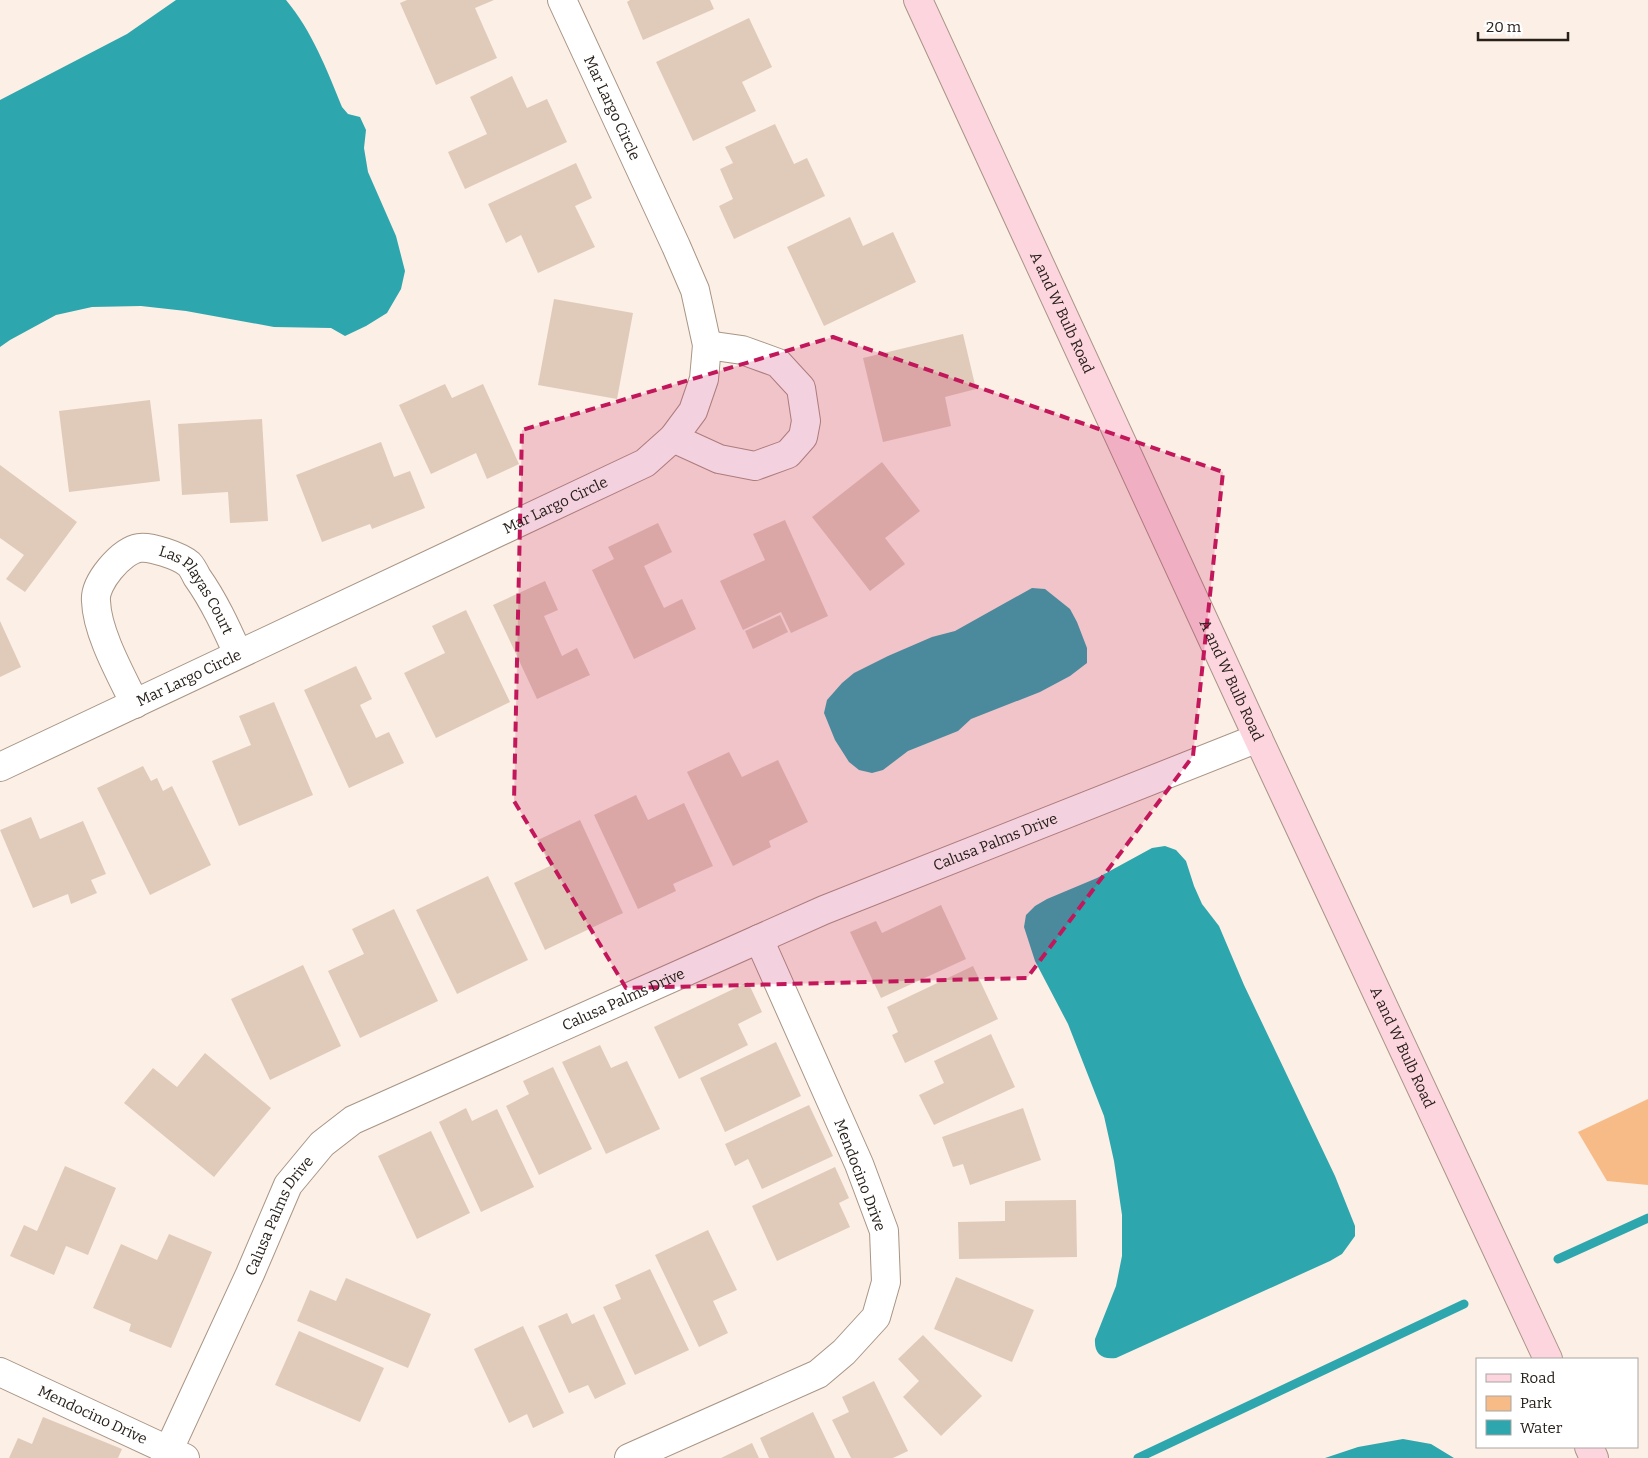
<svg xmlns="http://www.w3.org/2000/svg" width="1648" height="1458" viewBox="0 0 1648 1458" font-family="Bitter,serif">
	<rect width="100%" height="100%" fill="#fcefe5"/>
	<path fill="#f7bb88" d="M1648,1099V1185L1607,1181L1578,1132Z"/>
	<path fill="#2da6ae" d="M176,0H286C312,31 327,70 342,107L348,114L360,117L366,130L364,148L368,172L396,236L405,271L401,289L387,313L366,326L345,336L331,328L274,327L186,311L141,306L92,307L56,315L10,340L0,347V100L127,34Z
		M1032,588L1045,589L1070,609L1077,622L1087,648V663L1070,676L1040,692L971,719L958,731L908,751L883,770L872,773L859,770L849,762L835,740L824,713L827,700L842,683L854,673L888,656L932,637L955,631Z
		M1165,846L1176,850L1186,861L1194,886L1202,904L1219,926L1244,985L1335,1176L1355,1226V1236L1342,1254L1330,1261L1116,1358C1101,1360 1094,1353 1095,1339L1116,1286L1122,1256V1215L1114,1161L1104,1116L1068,1024L1035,961L1024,927L1026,915L1035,906L1047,899L1097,878L1152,848Z
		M1403,1439L1431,1444L1454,1458H1325L1358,1447Z"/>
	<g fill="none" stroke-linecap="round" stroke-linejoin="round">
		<path stroke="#2da6ae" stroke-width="9" d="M1558,1259L1648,1218
			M1138,1458L1464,1304"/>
	</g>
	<path fill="#e0cbba" d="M407,0H494L475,8L497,58L436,85L400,3Z
		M630,0H710L714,9L643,40L627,2Z
		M749,18L772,67L742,82L756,111L693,141L656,62Z
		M512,76L527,108L547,99L567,142L465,189L448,152L487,134L470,97Z
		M775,124L794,164L807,158L825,196L734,239L719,206L733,199L720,169L733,163L725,147Z
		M576,163L592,198L575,206L595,247L538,273L521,235L506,243L488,204Z
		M850,217L863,246L893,232L916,282L824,326L787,247Z
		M554,299L633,313L617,399L538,385Z
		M963,334L976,389L945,397L951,426L883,442L863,358Z
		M445,384L452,398L483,384L519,464L487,479L476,453L431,474L399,405Z
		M150,400L160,481L69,492L59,411Z
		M262,419L268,521L230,523L228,492L182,495L178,424Z
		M381,442L394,477L410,471L425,508L372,529L370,524L322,542L296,475Z
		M882,462L920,511L885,538L905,564L870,591L812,517Z
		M0,465L77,522L25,592L6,579L24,555L0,538Z
		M785,520L828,616L791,633L781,612L743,630L720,581L765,560L753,534Z
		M658,523L672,552L644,566L664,608L682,599L696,629L634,659L592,570L614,559L608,547Z
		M545,581L558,610L544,616L562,656L577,648L590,675L537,699L493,605Z
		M466,610L510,702L436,738L404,673L445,653L432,626Z
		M780,615L788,632L753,649L745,631Z
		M0,621L21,667L0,677Z
		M356,666L372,699L360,705L376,738L389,732L404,763L349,788L304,690Z
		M274,702L313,795L239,826L212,761L251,745L239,716Z
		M729,752L742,777L778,760L808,822L769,841L771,847L733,866L687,772Z
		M143,766L151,781L157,778L163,791L172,786L211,865L150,895L97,788Z
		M636,795L648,820L684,803L713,866L673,884L676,891L638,909L594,815Z
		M31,817L40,839L83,821L106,874L91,880L97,893L71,904L68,894L33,908L0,830Z
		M580,820L623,913L545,950L514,883L550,866L538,840Z
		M488,876L528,960L457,994L416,910Z
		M941,905L966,959L881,998L850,932L876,921L882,933Z
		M394,909L438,1001L360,1038L328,971L364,954L352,929Z
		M303,965L341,1046L270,1080L231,999Z
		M973,966L998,1019L905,1063L892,1035L898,1032L887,1007Z
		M748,982L762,1012L738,1024L748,1045L679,1079L654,1027Z
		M991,1034L1015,1087L934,1125L919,1095L944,1083L934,1061Z
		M776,1042L801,1096L725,1132L700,1078Z
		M600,1045L611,1068L627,1061L660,1129L606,1154L562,1062Z
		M205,1053L271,1108L214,1177L124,1103L153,1068L177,1087Z
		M553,1067L592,1149L539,1175L506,1106L529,1094L523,1081Z
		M809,1105L833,1156L762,1189L748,1159L735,1166L725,1144Z
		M466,1108L472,1121L497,1109L534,1187L481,1212L439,1122Z
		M1023,1108L1041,1160L970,1185L963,1164L953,1167L942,1137Z
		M431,1131L470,1213L417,1239L378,1156Z
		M65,1166L116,1188L88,1255L66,1246L54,1275L10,1256L24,1225L37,1231Z
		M835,1167L849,1198L839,1203L850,1227L777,1261L752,1206Z
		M1076,1200L1077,1257L959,1259L958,1222L1005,1221V1201Z
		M708,1230L737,1290L713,1301L728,1333L699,1347L655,1255Z
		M169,1234L212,1252L171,1348L129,1331L131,1324L93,1308L121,1244L157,1260Z
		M650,1269L689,1350L635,1375L603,1307L621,1299L615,1285Z
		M956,1277L1034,1310L1012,1362L934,1329Z
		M346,1278L431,1314L408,1368L297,1321L310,1290L336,1301Z
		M567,1313L572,1324L594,1314L626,1384L595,1399L588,1385L569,1393L538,1326Z
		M523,1326L564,1413L533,1428L527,1414L509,1423L474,1349Z
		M299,1331L384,1368L360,1422L275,1385Z
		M923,1335L982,1396L941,1436L903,1397L919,1381L898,1359Z
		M874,1381L908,1451L893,1458H851L832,1420L849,1412L842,1397Z
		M813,1412L835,1458H769L760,1438Z
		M43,1417L122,1449L118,1458H9L18,1438L32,1444Z
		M752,1443L759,1458H721Z"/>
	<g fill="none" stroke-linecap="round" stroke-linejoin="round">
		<g stroke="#a89585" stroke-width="30">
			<g id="street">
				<path d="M673,438L719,459L755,466L788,454L803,437L806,421L801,388L778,363L742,350L707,345"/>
				<path id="s1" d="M135,704C121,675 97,633 96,601C94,583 121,551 139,548C150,546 180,556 189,564C192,567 195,573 197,577C214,601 226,627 238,654"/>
				<path id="s2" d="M0,767L645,463L673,438L693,411L704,379L707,345L695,290L676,246L562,0"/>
				<path id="s3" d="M0,1372L185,1458"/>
				<path id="s4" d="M165,1458L250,1274L288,1185L322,1144L353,1120L824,910L1258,738"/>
				<path d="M629,1458L818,1374L844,1352L876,1317L886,1282L884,1231L859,1164L759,939"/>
			</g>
		</g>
		<g stroke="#a89585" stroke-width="30">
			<g id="secondary">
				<path id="s5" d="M918,0L1258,738L1548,1359"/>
				<path d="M1589,1447L1594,1458"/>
			</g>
		</g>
		<use href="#street" stroke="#fff" stroke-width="28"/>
		<use href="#secondary" stroke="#fcd5de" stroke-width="28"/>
	</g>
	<path fill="#c2185b" fill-opacity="0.2" stroke="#c2185b" stroke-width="4" stroke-dasharray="10 6" stroke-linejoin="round" d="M833,337L1223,472L1193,756L1027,978L626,988L514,801L522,430Z"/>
	<g text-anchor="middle" stroke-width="4" stroke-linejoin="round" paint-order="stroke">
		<g font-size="15" fill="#28201a" stroke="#fff">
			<text transform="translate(612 108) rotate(65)" y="5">Mar Largo Circle</text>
			<text dy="5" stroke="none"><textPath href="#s5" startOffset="344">A and W Bulb Road</textPath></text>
			<text dy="5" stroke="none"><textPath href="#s2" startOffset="614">Mar Largo Circle</textPath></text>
			<text dy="5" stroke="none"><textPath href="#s1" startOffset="260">Las Playas Court</textPath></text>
			<text dy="5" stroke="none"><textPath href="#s2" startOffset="209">Mar Largo Circle</textPath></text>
			<text dy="5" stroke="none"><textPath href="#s5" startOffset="749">A and W Bulb Road</textPath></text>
			<text dy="5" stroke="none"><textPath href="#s4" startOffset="1092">Calusa Palms Drive</textPath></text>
			<text dy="5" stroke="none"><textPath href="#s4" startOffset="688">Calusa Palms Drive</textPath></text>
			<text dy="5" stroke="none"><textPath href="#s5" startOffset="1154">A and W Bulb Road</textPath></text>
			<text transform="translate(860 1175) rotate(69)" y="5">Mendocino Drive</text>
			<text dy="5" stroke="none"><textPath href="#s4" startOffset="268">Calusa Palms Drive</textPath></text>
			<text dy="5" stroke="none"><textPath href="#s3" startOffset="102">Mendocino Drive</textPath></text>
		</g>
	</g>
	<rect x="1476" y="1358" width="162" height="90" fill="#ffffff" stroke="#a9a6a3"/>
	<rect x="1486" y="1374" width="25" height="8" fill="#fcd5de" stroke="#a9a6a3"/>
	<text x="1520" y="1383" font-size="15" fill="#28201a">Road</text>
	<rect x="1486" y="1396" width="25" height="15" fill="#f7bb88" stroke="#a9a6a3"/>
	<text x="1520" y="1408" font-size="15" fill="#28201a">Park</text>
	<rect x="1486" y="1420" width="25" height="15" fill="#2da6ae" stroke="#a9a6a3"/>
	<text x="1520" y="1433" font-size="15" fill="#28201a">Water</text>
	<path d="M1478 32v8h90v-8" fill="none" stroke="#28201a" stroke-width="2.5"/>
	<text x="1486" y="32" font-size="15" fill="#28201a" stroke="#ffffff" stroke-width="4" paint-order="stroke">20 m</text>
</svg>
